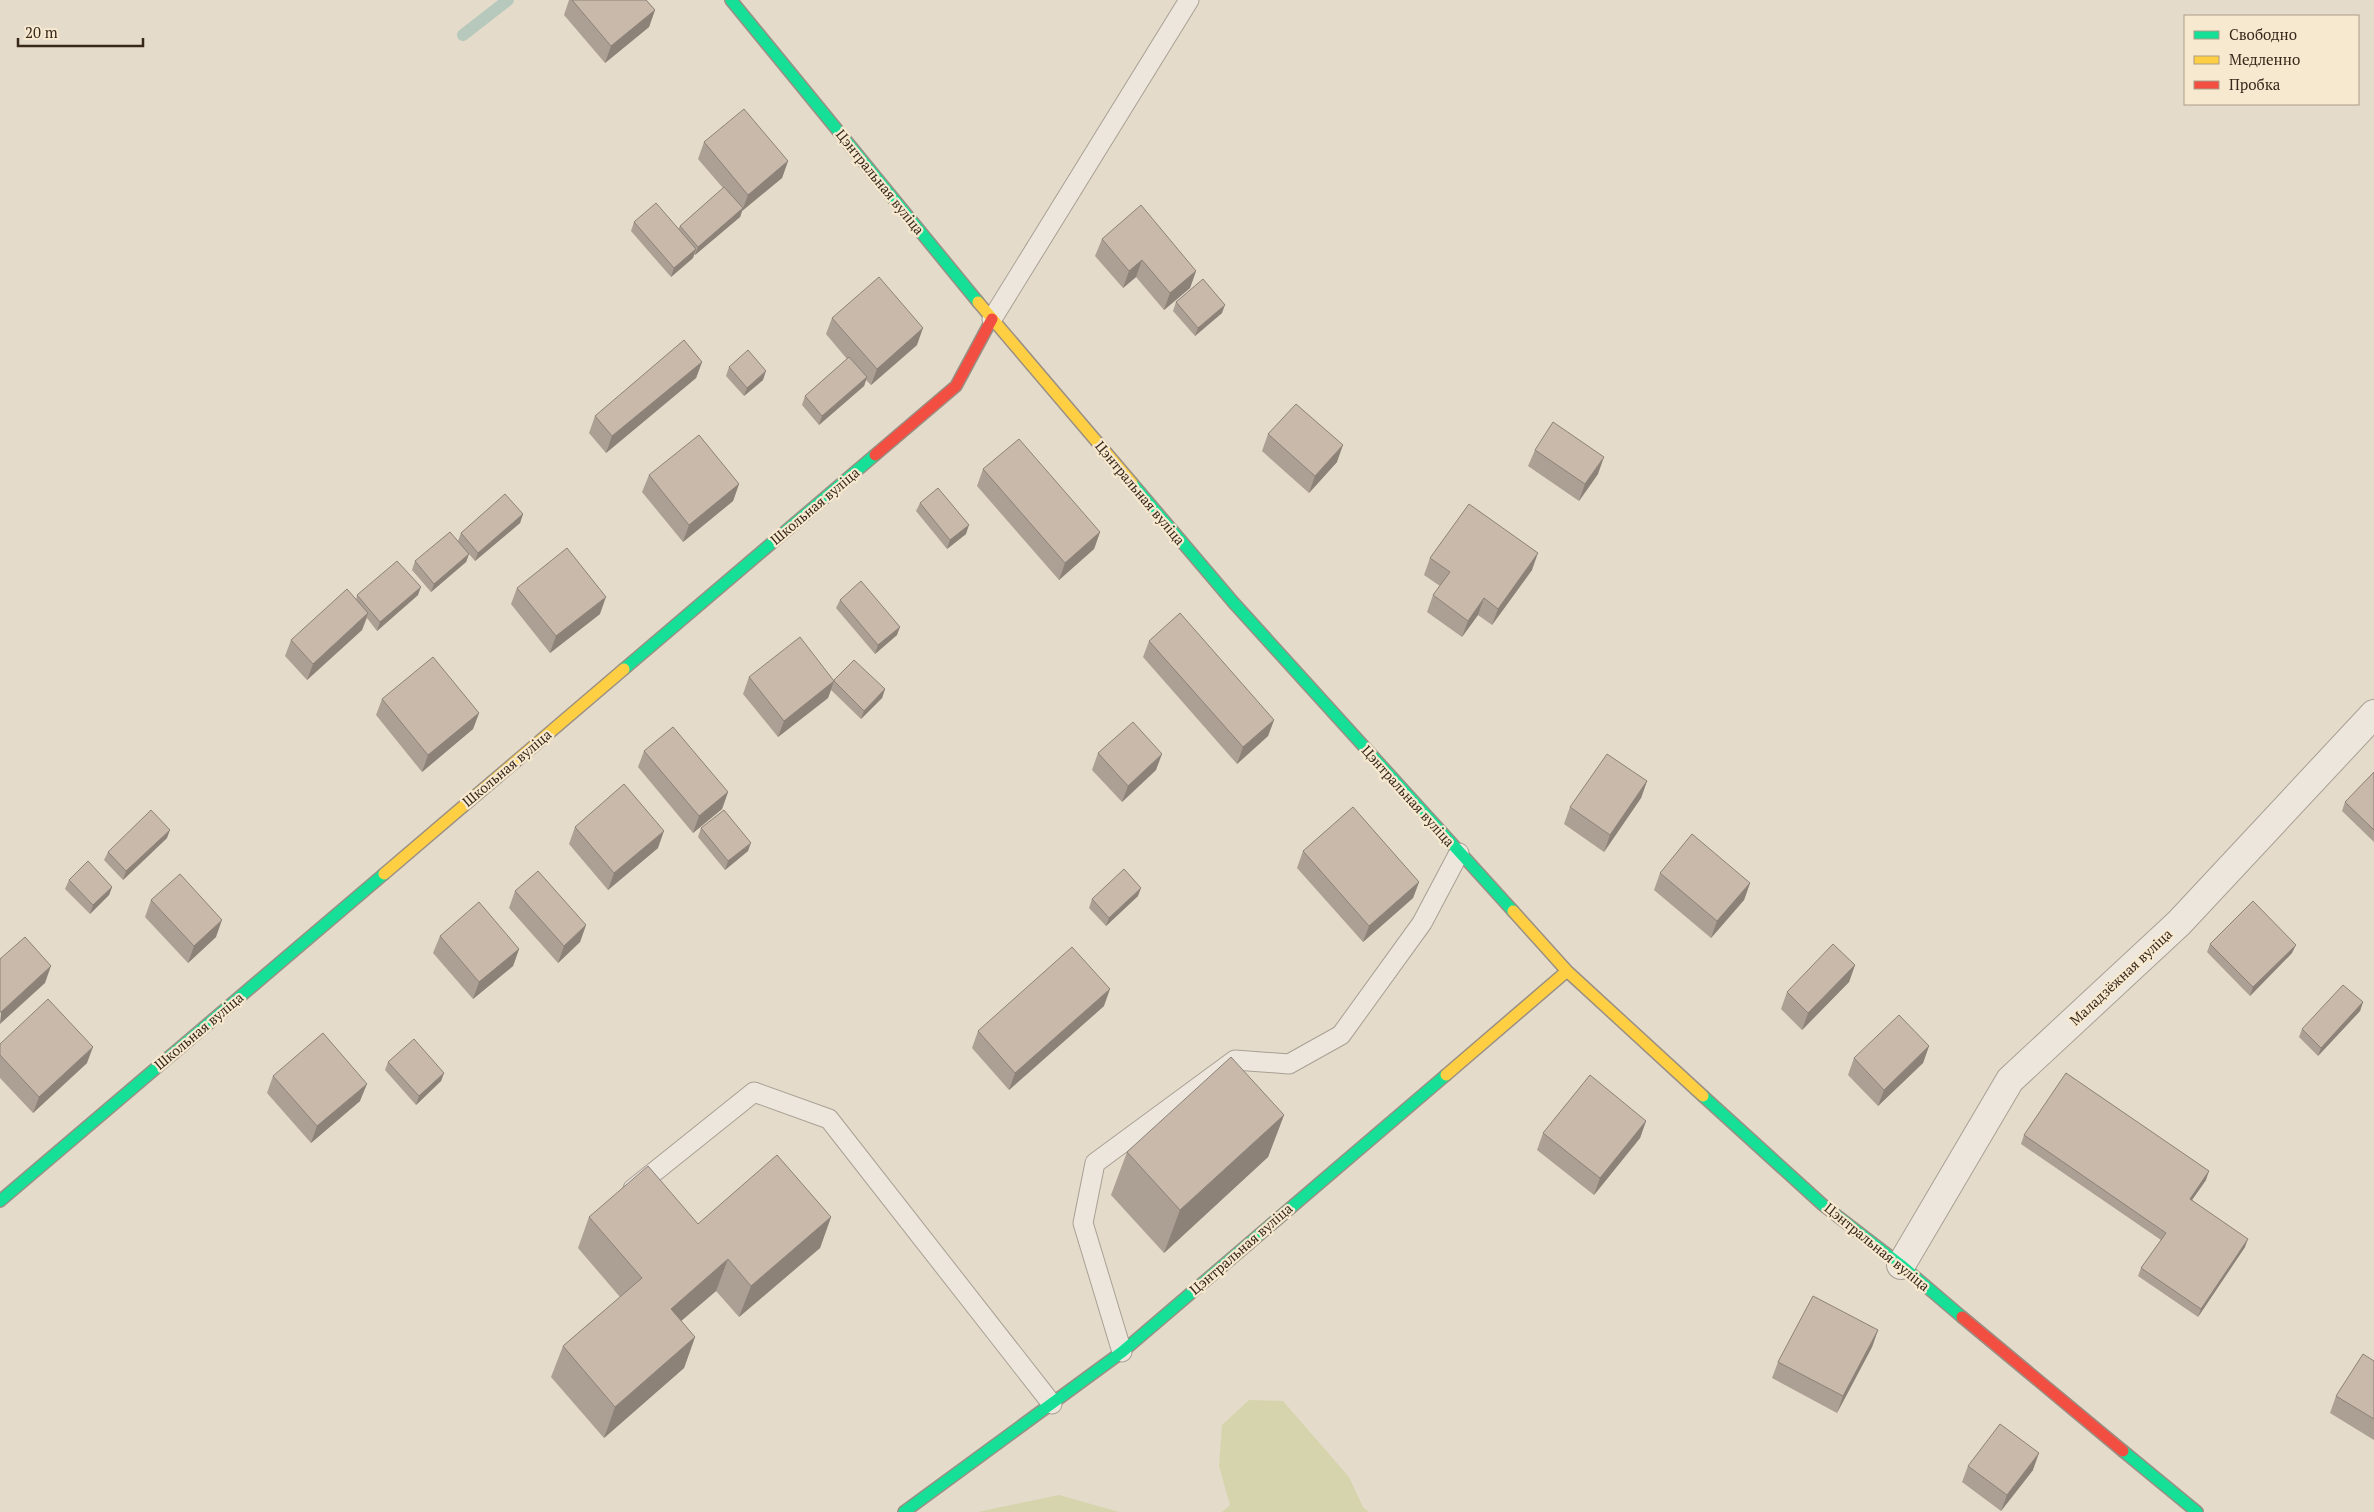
<svg xmlns="http://www.w3.org/2000/svg" width="2374" height="1512" viewBox="0 0 2374 1512" font-family="'PT Serif',serif">
	<rect width="100%" height="100%" fill="#e4dbca"/>
	<path fill="#d6d4ac" d="M1249,1400L1283,1401L1349,1477L1363,1507L1369,1512H1222L1230,1505L1219,1466L1222,1425Z
		M1059,1495L1119,1512H978Z"/>
	<g fill="none" stroke-linecap="round" stroke-linejoin="round">
		<path stroke="#b6c9bc" stroke-width="12" d="M463,35L508,0"/>
		<g stroke="#a9a094" stroke-width="21">
			<path id="lane" d="M992,319L1189,0
				M633,1189L754,1092L829,1119L1052,1404
				M1122,1352L1083,1223L1095,1163L1235,1060L1289,1064L1341,1035L1422,923L1459,853"/>
		</g>
		<g stroke="#a9a094" stroke-width="30">
			<path id="street" d="M1901,1265L2010,1080L2179,923L2374,714"/>
		</g>
		<g stroke="#998f84" stroke-width="14">
			<path id="fast" d="M731,0L978,302
				M1132,483L1233,602L1513,911
				M624,669L875,455
				M1703,1096L1823,1205L1901,1265L1962,1317
				M0,1201L384,874
				M2123,1451L2197,1512
				M904,1512L1122,1352L1446,1075"/>
		</g>
		<g stroke="#998f84" stroke-width="14">
			<path id="slow" d="M978,302L1132,483
				M384,874L624,669
				M1513,911L1567,971L1703,1096
				M1446,1075L1567,971"/>
		</g>
		<g stroke="#998f84" stroke-width="14">
			<path id="jam" d="M875,455L956,386L992,319
				M1962,1317L2123,1451"/>
		</g>
		<use href="#lane" stroke="#ece6dd" stroke-width="19"/>
		<use href="#street" stroke="#ece6dd" stroke-width="28"/>
		<use href="#fast" stroke="#16e098" stroke-width="11"/>
		<use href="#slow" stroke="#ffcf43" stroke-width="11"/>
		<use href="#jam" stroke="#f24e42" stroke-width="11"/>
	</g>
	<path fill="#ac9f93" d="M569,0H646L655,10L649,27L605,63L564,15Z
		M704,142L788,161L782,178L742,211L740,217L695,255L694,254L693,258L671,277L631,231L634,222L678,229L680,226L723,188L698,159Z
		M1102,239L1196,271L1190,288L1164,310L1136,277L1123,288L1095,256Z
		M1176,302L1222,313L1195,336L1173,311Z
		M832,318L917,345L871,385L866,380L864,386L819,425L802,405L805,396L847,359L826,334Z
		M702,362L696,378L606,453L589,433L595,416Z
		M729,367L763,380L744,396L726,376Z
		M1268,434L1337,462L1309,493L1262,451Z
		M1535,450L1598,474L1579,501L1528,466Z
		M983,469L1100,532L1094,549L1059,580L977,486Z
		M649,475L739,484L733,501L683,542L642,492Z
		M920,503L966,534L947,549L916,511Z
		M523,514L520,523L475,561L469,554L466,562L431,592L412,570L415,561L458,541L461,533Z
		M1430,558L1532,570L1492,625L1478,615L1462,637L1427,612L1433,595L1440,586L1424,575Z
		M517,588L600,614L550,653L511,604Z
		M357,595H418L377,631L367,618L362,630L307,680L285,656L291,640L356,600Z
		M840,600L897,635L875,654L836,608Z
		M1149,641L1274,720L1268,736L1237,764L1143,657Z
		M749,677L834,680L885,689L882,698L861,719L831,690L828,698L778,737L743,694Z
		M382,699L479,713L473,729L422,772L376,715Z
		M644,751L728,792L722,809L693,833L638,767Z
		M1098,753L1156,770L1122,802L1092,770Z
		M2374,772V842L2342,811L2345,802Z
		M1647,781L1641,798L1604,852L1564,824L1570,807Z
		M575,827L658,848L608,890L569,844Z
		M701,828L748,851L725,870L698,837Z
		M167,838L123,880L104,860L108,852Z
		M1303,851L1419,882L1413,898L1363,942L1297,868Z
		M1660,873L1750,883L1744,900L1711,938L1654,890Z
		M69,880L112,887L109,895L90,914L65,889Z
		M515,891L586,925L580,942L558,963L509,908Z
		M1138,896L1106,926L1089,908L1092,899Z
		M151,900L216,937L188,963L145,917Z
		M440,936L519,949L513,966L473,999L433,953Z
		M2210,944L2292,953L2250,996L2207,952Z
		M1855,965L1849,982L1802,1030L1781,1009L1787,992Z
		M2363,1002L2360,1011L2318,1056L2299,1037L2302,1029Z
		M1104,1006L1009,1090L972,1048L978,1031Z
		M0,1044L87,1063L33,1113L0,1078Z
		M1929,1046L1923,1063L1878,1106L1848,1075L1854,1058Z
		M388,1062L444,1073L441,1081L416,1105L385,1070Z
		M273,1076L360,1101L311,1143L267,1093Z
		M1284,1115L1268,1157L1164,1253L1111,1195L1127,1152Z
		M1646,1121L1640,1138L1594,1195L1537,1150L1543,1133Z
		M2024,1135L2206,1180L2192,1200L2245,1247L2198,1317L2138,1276L2141,1268L2161,1240L2021,1144Z
		M589,1217L698,1224L831,1217L820,1248L739,1317L716,1291L681,1321L695,1337L684,1368L604,1438L551,1377L563,1346L620,1297L578,1248Z
		M1878,1330L1872,1347L1837,1413L1772,1378L1778,1362Z
		M2374,1361V1440L2330,1413L2336,1396Z
		M1968,1466L2033,1470L2001,1511L1962,1482Z"/>
	<path fill="#8c8278" d="M655,10L649,27L605,63L611,46Z
		M788,161L782,178L742,211L748,195Z
		M743,208L740,217L695,255L698,247Z
		M696,249L693,258L671,277L674,268Z
		M1142,260L1136,277L1123,288L1129,271Z
		M1196,271L1190,288L1164,310L1170,293Z
		M1225,305L1222,313L1195,336L1198,328Z
		M923,328L917,345L871,385L877,369Z
		M702,362L696,378L606,453L612,436Z
		M766,371L763,380L744,396L747,388Z
		M867,377L864,386L819,425L822,416Z
		M1343,445L1337,462L1309,493L1315,476Z
		M1604,457L1598,474L1579,501L1585,484Z
		M739,484L733,501L683,542L689,525Z
		M523,514L520,523L475,561L478,553Z
		M969,525L966,534L947,549L950,540Z
		M1100,532L1094,549L1059,580L1065,563Z
		M1538,553L1532,570L1492,625L1498,609Z
		M469,554L466,562L431,592L434,584Z
		M421,587L418,595L377,631L380,622Z
		M606,597L600,614L550,653L556,636Z
		M1484,598L1478,615L1462,637L1468,621Z
		M368,613L362,630L307,680L313,664Z
		M900,627L897,635L875,654L878,645Z
		M834,681L828,698L778,737L784,721Z
		M885,689L882,698L861,719L864,711Z
		M479,713L473,729L422,772L428,755Z
		M1274,720L1268,736L1237,764L1243,747Z
		M1162,754L1156,770L1122,802L1128,786Z
		M1647,781L1641,798L1604,852L1610,835Z
		M728,792L722,809L693,833L699,816Z
		M170,830L167,838L123,880L126,871Z
		M664,831L658,848L608,890L614,873Z
		M751,843L748,851L725,870L728,861Z
		M1419,882L1413,898L1363,942L1369,926Z
		M1750,883L1744,900L1711,938L1717,921Z
		M112,887L109,895L90,914L93,905Z
		M1141,888L1138,896L1106,926L1109,918Z
		M222,920L216,937L188,963L194,946Z
		M586,925L580,942L558,963L564,946Z
		M2296,945L2292,953L2250,996L2253,987Z
		M519,949L513,966L473,999L479,982Z
		M1855,965L1849,982L1802,1030L1808,1013Z
		M51,966L45,983L0,1024L1,1012Z
		M1110,989L1104,1006L1009,1090L1015,1073Z
		M2363,1002L2360,1011L2318,1056L2321,1048Z
		M1929,1046L1923,1063L1878,1106L1884,1090Z
		M93,1047L87,1063L33,1113L39,1097Z
		M444,1073L441,1081L416,1105L419,1096Z
		M367,1084L360,1101L311,1143L317,1126Z
		M1284,1115L1268,1157L1164,1253L1180,1210Z
		M1646,1121L1640,1138L1594,1195L1600,1178Z
		M2209,1171L2206,1180L2187,1207L2190,1199Z
		M831,1217L820,1248L739,1317L751,1286Z
		M2248,1239L2245,1247L2198,1317L2201,1309Z
		M728,1259L716,1291L659,1340L671,1309Z
		M1878,1330L1872,1347L1837,1413L1843,1396Z
		M695,1337L684,1368L604,1438L615,1407Z
		M2039,1453L2033,1470L2001,1511L2007,1495Z"/>
	<path fill="#c8b9ab" stroke="#8c8278" d="M572,0H646L655,10L611,46Z
		M744,109L788,161L748,195L704,142Z
		M724,187L743,208L698,247L680,226Z
		M656,203L696,249L674,268L634,222Z
		M1141,205L1196,271L1170,293L1142,260L1129,271L1102,239Z
		M879,277L923,328L877,369L832,318Z
		M1203,279L1225,305L1198,328L1176,302Z
		M684,340L702,362L612,436L595,416Z
		M748,350L766,371L747,388L729,367Z
		M849,357L867,377L822,416L805,396Z
		M1296,404L1343,445L1315,476L1268,434Z
		M1553,422L1604,457L1585,484L1535,450Z
		M699,435L739,484L689,525L649,475Z
		M1019,439L1100,532L1065,563L983,469Z
		M938,488L969,525L950,540L920,503Z
		M505,494L523,514L478,553L461,533Z
		M1469,504L1538,553L1498,609L1484,598L1468,621L1433,595L1450,572L1430,558Z
		M450,532L469,554L434,584L415,561Z
		M567,548L606,597L556,636L517,588Z
		M397,561L421,587L380,622L357,595Z
		M861,581L900,627L878,645L840,600Z
		M347,589L368,613L313,664L291,640Z
		M1180,613L1274,720L1243,747L1149,641Z
		M800,637L834,681L784,721L749,677Z
		M433,657L479,713L428,755L382,699Z
		M854,660L885,689L864,711L834,681V680Z
		M1133,722L1162,754L1128,786L1098,753Z
		M673,727L728,792L699,816L644,751Z
		M1607,754L1647,781L1610,835L1570,807Z
		M2374,772V830L2345,802Z
		M624,784L664,831L614,873L575,827Z
		M1353,807L1419,882L1369,926L1303,851Z
		M151,810L170,830L126,871L108,852Z
		M724,810L751,843L728,861L701,828Z
		M1692,834L1750,883L1717,921L1660,873Z
		M88,861L112,887L93,905L69,880Z
		M1124,869L1141,888L1109,918L1092,899Z
		M538,871L586,925L564,946L515,891Z
		M180,874L222,920L194,946L151,900Z
		M2253,901L2296,945L2253,987L2210,944Z
		M479,902L519,949L479,982L440,936Z
		M25,937L51,966L1,1012H0V959Z
		M1833,944L1855,965L1808,1013L1787,992Z
		M1072,947L1110,989L1015,1073L978,1031Z
		M2343,985L2363,1002L2321,1048L2302,1029Z
		M48,999L93,1047L39,1097L0,1055V1044Z
		M1899,1015L1929,1046L1884,1090L1854,1058Z
		M323,1033L367,1084L317,1126L273,1076Z
		M414,1039L444,1073L419,1096L388,1062Z
		M1231,1057L1284,1115L1180,1210L1127,1152Z
		M2066,1073L2209,1171L2190,1199L2248,1239L2201,1309L2141,1268L2166,1233L2024,1135Z
		M1590,1075L1646,1121L1600,1178L1543,1133Z
		M777,1155L831,1217L751,1286L728,1259L671,1309L695,1337L615,1407L563,1346L642,1278L589,1217L648,1166L698,1224Z
		M1813,1296L1878,1330L1843,1396L1778,1362Z
		M2363,1354L2374,1361V1419L2336,1396Z
		M2000,1424L2039,1453L2007,1495L1968,1466Z"/>
	<g text-anchor="middle" stroke-width="4.5" stroke-linejoin="round" paint-order="stroke">
		<g font-size="14" fill="#38281c" stroke="#f7e9cf">
			<text transform="translate(880 182) rotate(51)" y="5">Цэнтральная вуліца</text>
			<text transform="translate(1140 493) rotate(50)" y="5">Цэнтральная вуліца</text>
			<text transform="translate(815 506) rotate(-40)" y="5">Школьная вуліца</text>
			<text transform="translate(507 768) rotate(-40)" y="5">Школьная вуліца</text>
			<text transform="translate(1408 796) rotate(48)" y="5">Цэнтральная вуліца</text>
			<text transform="translate(2121 977) rotate(-43)" y="5">Маладзёжная вуліца</text>
			<text transform="translate(199 1031) rotate(-40)" y="5">Школьная вуліца</text>
			<text transform="translate(1877 1247) rotate(39)" y="5">Цэнтральная вуліца</text>
			<text transform="translate(1241 1249) rotate(-41)" y="5">Цэнтральная вуліца</text>
		</g>
	</g>
	<rect x="2184" y="15" width="175" height="90" fill="#f7e9cf" stroke="#ab9c87"/>
	<rect x="2194" y="31" width="25" height="8" fill="#16e098" stroke="#ab9c87"/>
	<text x="2229" y="40" font-size="15" fill="#38281c">Свободно</text>
	<rect x="2194" y="56" width="25" height="8" fill="#ffcf43" stroke="#ab9c87"/>
	<text x="2229" y="65" font-size="15" fill="#38281c">Медленно</text>
	<rect x="2194" y="81" width="25" height="8" fill="#f24e42" stroke="#ab9c87"/>
	<text x="2229" y="90" font-size="15" fill="#38281c">Пробка</text>
	<path d="M18 38v8h125v-8" fill="none" stroke="#38281c" stroke-width="2.5"/>
	<text x="25" y="38" font-size="15" fill="#38281c" stroke="#f7e9cf" stroke-width="4" paint-order="stroke">20 m</text>
</svg>
